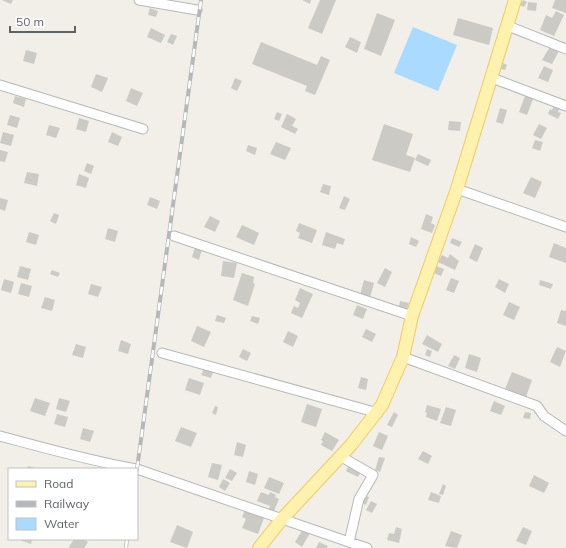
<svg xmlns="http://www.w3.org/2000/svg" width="566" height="548" viewBox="0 0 566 548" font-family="Mulish,sans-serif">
	<rect width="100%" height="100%" fill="#f1efe8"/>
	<path fill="#aadaff" d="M413,27L457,45L438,91L394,73Z"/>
	<path fill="#cccac5" d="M2,0H13L11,4Z
		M302,0H311L310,4Z
		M320,0H336L322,34L308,28Z
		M523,0L527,2L524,7L520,5Z
		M555,0H566V13L552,8Z
		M528,2L537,3L536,11L527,10Z
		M150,8L158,11L156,17L148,15Z
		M556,11L564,15L554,36L540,30L546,15L552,18Z
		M377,13L395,20L381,56L364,49Z
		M458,18L493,28L489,45L453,35Z
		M151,28L165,35L161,43L147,37Z
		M171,34L177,36L173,45L167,42Z
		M350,37L361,42L357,53L345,47Z
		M261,42L317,65L321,56L330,60L315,95L305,91L307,86L252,64Z
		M551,45L560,49L552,64L542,60Z
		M26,50L37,53L34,64L23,61Z
		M503,63L507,65L505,70L501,69Z
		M544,66L553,70L548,82L538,78Z
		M96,74L108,78L102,92L91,87Z
		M235,78L242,81L237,91L231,88Z
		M131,88L143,93L137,106L126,101Z
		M15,96L26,99L24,107L13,103Z
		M525,96L533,99L527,115L519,112Z
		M554,106L560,108L558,112L561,113L558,119L548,114L550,109L552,110Z
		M500,108L507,110L503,124L496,122Z
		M277,112L282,114L279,121L274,119Z
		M287,114L296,119L292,126L298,129L295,134L281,127Z
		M10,115L20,118L17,128L7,125Z
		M79,118L89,121L86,132L76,129Z
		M449,121L461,122L460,131L448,130Z
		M384,124L413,134L406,155L415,158L410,172L372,160Z
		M539,124L547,128L541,139L533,135Z
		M49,125L60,128L56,138L46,135Z
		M3,132L14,135L11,146L0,143Z
		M112,132L122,137L118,146L108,142Z
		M535,140L543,142L540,151L532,148Z
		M276,142L291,148L285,160L270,154Z
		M248,145L257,148L255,155L246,151Z
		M0,150L8,152L5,162L0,161Z
		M418,154L431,160L428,166L415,160Z
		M87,163L94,166L91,174L84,171Z
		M27,172L39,174L37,186L24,183Z
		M79,174L89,178L86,188L76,185Z
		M531,177L542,182L535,198L523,193Z
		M323,184L331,186L329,195L320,192Z
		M344,196L350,199L345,210L339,208Z
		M150,197L160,201L157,209L147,205Z
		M0,198L8,200L5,211L0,209Z
		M54,213L59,215L56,224L50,221Z
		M426,214L433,217L431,223L435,225L432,233L421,229Z
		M210,216L220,221L215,232L204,227Z
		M299,223L317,230L312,243L298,238L300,233L296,231Z
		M242,225L259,233L254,245L236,237Z
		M108,228L118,231L115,242L105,239Z
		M29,232L39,235L36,245L26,242Z
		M326,232L345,239L343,245L337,243L335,249L322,245Z
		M411,237L419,241L416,247L409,244Z
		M452,238L462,242L459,247L450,243Z
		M554,243L566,248V263L549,257Z
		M475,244L483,248L477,262L469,258Z
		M195,247L202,249L199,260L192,257Z
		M450,254L459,261L455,270L438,262L442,255L448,258Z
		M223,261L237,263L234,278L221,276Z
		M433,265L444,269L441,276L431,272Z
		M20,266L31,269L28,280L17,277Z
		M385,268L392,272L385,287L377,283Z
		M52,270L60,273L58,277L50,274Z
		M242,273L254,277L253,283L255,284L248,306L233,300Z
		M451,278L459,281L454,293L446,290Z
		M4,279L14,282L11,293L1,290Z
		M499,279L509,284L505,293L495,287Z
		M364,280L374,283L370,298L360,295Z
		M540,280L553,284L551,289L539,285Z
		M21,283L32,286L29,297L18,294Z
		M91,284L102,287L98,297L88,294Z
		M300,288L313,294L302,318L291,313L294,306L298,308L300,303L295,300Z
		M45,297L55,300L52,311L41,308Z
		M400,301L409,303L407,309L399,307Z
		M509,302L520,307L514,320L503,315Z
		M357,305L367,309L363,319L353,315Z
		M561,310L566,311V326L557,323Z
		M217,315L226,318L224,323L215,321Z
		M252,316L260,318L258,324L250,321Z
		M197,326L211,332L204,347L191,341Z
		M366,329L376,334L372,342L362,337Z
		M288,331L298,336L293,347L283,342Z
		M427,335L442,344L438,352L422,344Z
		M121,340L131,344L128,354L118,351Z
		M76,344L86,347L83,358L72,355Z
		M557,347L566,351L560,367L550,362Z
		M243,349L251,353L247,361L239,357Z
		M427,349L432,351L430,357L425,355Z
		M469,354L481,358L477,372L465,368Z
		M454,355L460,358L455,369L448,366Z
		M204,369L213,372L211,378L201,375Z
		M512,372L532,380L526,397L505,389Z
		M361,377L368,379L366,390L358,388Z
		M189,378L204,383L200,395L185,390Z
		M35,398L50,403L45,416L30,411Z
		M59,398L70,401L66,412L56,409Z
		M494,401L505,406L501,415L490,411Z
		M307,404L322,409L316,427L301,422Z
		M427,405L441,409L437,421L426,417L427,413L425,412Z
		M215,406L218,407L216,415L212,413Z
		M446,407L456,410L451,426L440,423Z
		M394,412L398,415L392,427L387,425Z
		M525,412L531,413L530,419L523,418Z
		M57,414L68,417L65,427L54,424Z
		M181,427L197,433L191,447L175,441Z
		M83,428L94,431L90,442L80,439Z
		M325,432L339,440L332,451L321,445L323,441L321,440Z
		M379,432L388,436L382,450L373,446Z
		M237,442L246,445L243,457L234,455Z
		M423,451L432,456L428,464L418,459Z
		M379,457L385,458L380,472L375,470Z
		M212,463L222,465L218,480L208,477Z
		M349,465L361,471L358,477L346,471Z
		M28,466L39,469H27Z
		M230,469L237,473L232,481L225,478Z
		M249,471L258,474L255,485L246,482Z
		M534,475L549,483L544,493L529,486Z
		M269,477L284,483L279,494L264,488Z
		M223,479L230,483L225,491L219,487Z
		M443,484L446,486L443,495L439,494Z
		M261,492L269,495L270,492L276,495L275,497L279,499L274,511L269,509L270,506L257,501Z
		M431,492L441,496L439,503L428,500Z
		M364,495L369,497L366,505L361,502Z
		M371,501L377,504L372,513L366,510Z
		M245,510L264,518L258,534L242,528L246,519L242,517Z
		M177,525L193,532L187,548L170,542Z
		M396,527L402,529L399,543L387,540L389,533L394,534Z
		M523,527L532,531L526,545L516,541Z
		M303,529L310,533L302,547L295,542Z
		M451,531L462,535L457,548L445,546Z
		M21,539H32L31,544L20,540Z
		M74,539H83L88,542L84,548H70L69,547Z
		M319,542L328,546L327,548H316Z"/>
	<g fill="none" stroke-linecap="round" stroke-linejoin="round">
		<g stroke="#b5b8bc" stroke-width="11">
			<path id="minor" d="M139,0L197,10
				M508,26L566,49
				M492,78L566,106
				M0,85L143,129
				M457,189L566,227
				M174,236L412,316
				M162,353L378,413
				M403,357L537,406L544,416L566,431
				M0,436C45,448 90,461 137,469L349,542L359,499L373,475L340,456
				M349,542L367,548"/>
		</g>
		<g stroke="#f2c960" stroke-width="14">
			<path id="major" d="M259,548L282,519L351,445L382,405L403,357L412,316L457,189L515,0"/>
		</g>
		<use href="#minor" stroke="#fff" stroke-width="9"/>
		<use href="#major" stroke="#fff2af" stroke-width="12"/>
		<g stroke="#b6b7b8" stroke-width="4">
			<path id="rail" d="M137,469L201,0
				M126,548L127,539"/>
		</g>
		<use href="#rail" stroke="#fff" stroke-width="2.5" stroke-dasharray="8" stroke-linecap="butt"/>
	</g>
	<rect x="8" y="468" width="130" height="72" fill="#ffffff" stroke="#bfc1c3"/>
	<rect x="16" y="481" width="20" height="6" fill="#fff2af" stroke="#bfc1c3"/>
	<text x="44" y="488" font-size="12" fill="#5f6368">Road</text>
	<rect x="16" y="501" width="20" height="6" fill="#b6b7b8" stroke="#bfc1c3"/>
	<text x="44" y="508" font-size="12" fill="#5f6368">Railway</text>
	<rect x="16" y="518" width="20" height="12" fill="#aadaff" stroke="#bfc1c3"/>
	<text x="44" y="528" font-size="12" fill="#5f6368">Water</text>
	<path d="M10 26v6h65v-6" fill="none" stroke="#5f6368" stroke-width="2"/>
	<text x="16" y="26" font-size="12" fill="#5f6368" stroke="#ffffff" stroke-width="3" paint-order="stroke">50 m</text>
</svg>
